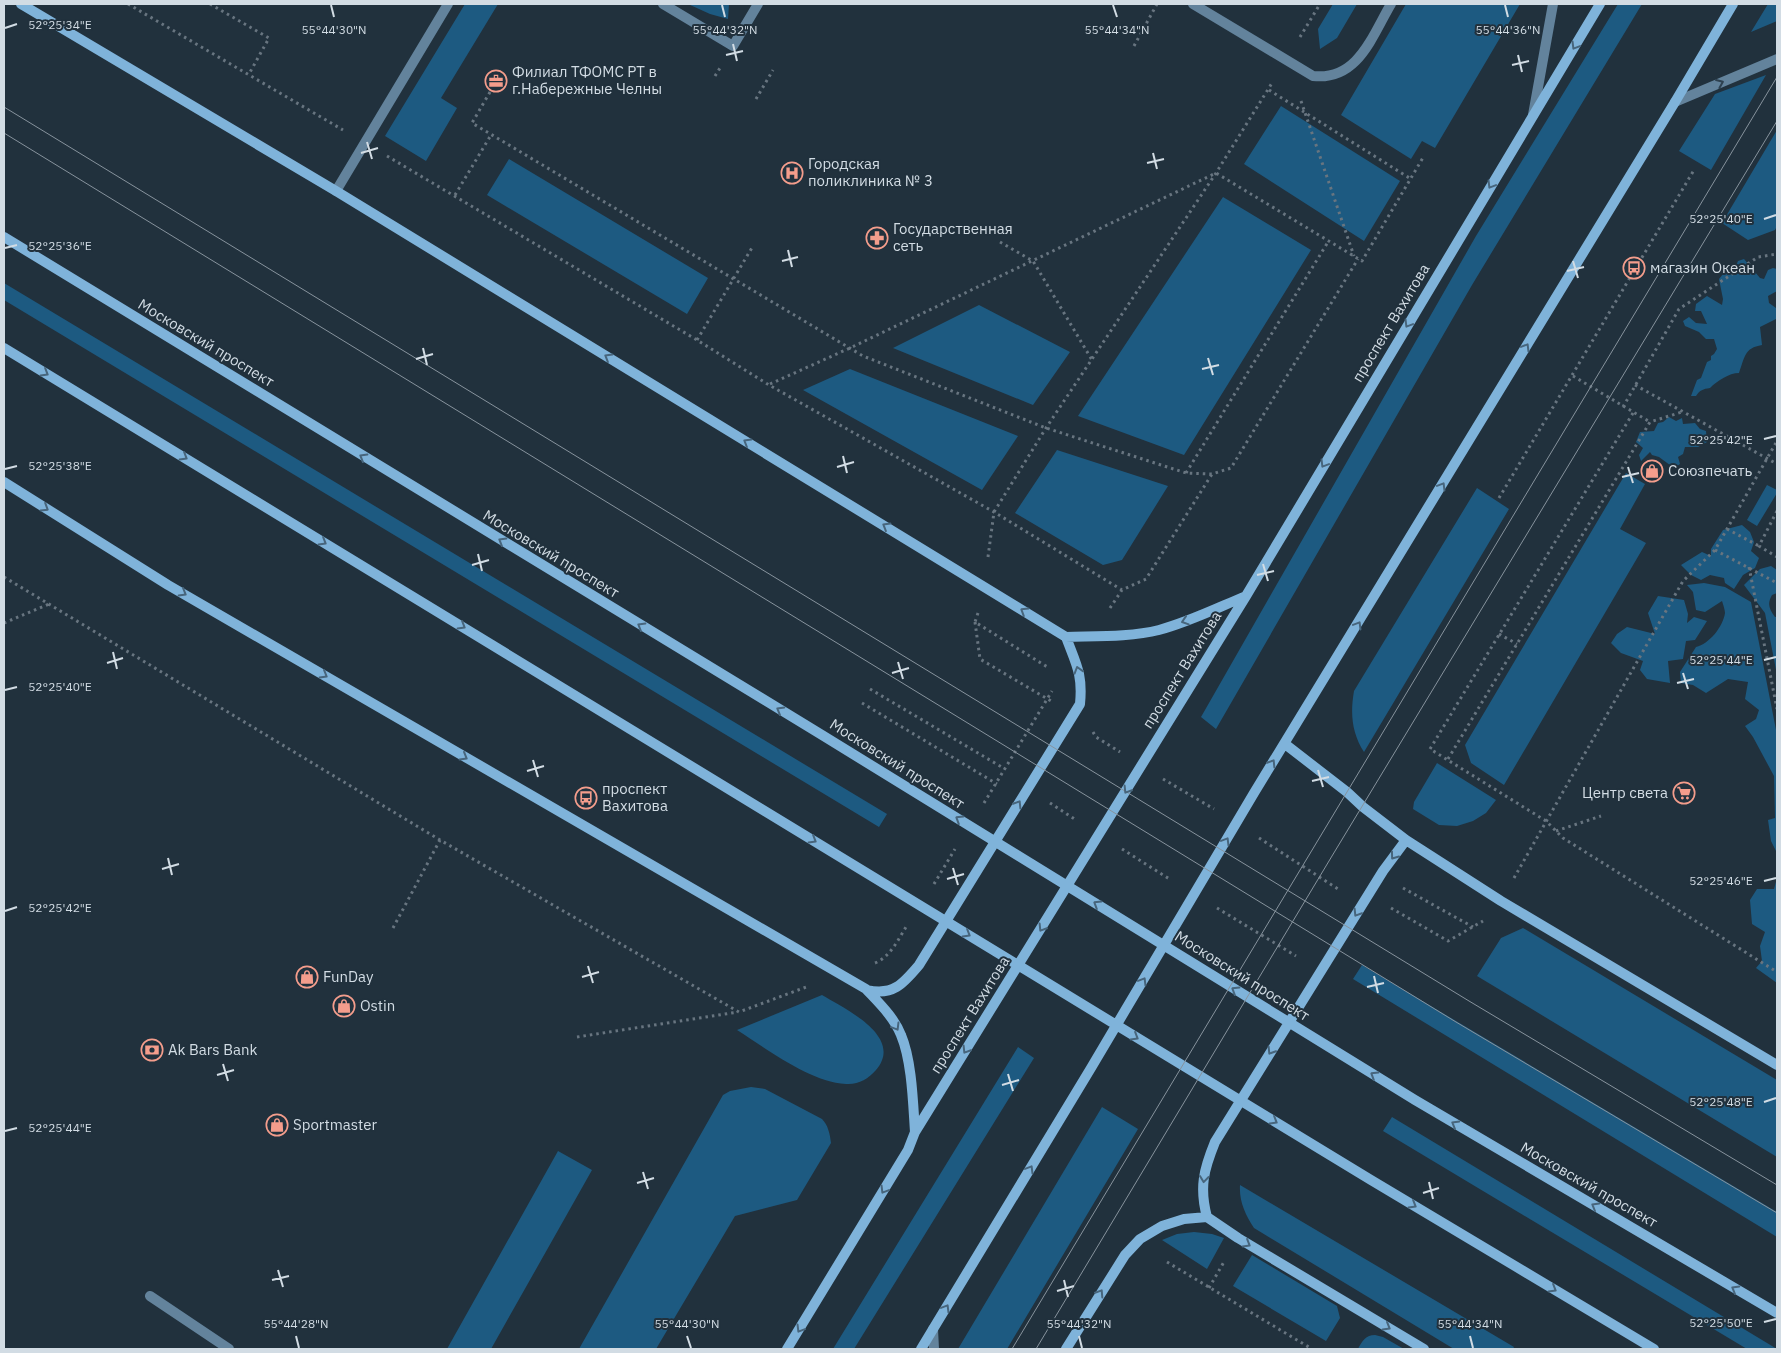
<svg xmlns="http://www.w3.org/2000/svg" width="1781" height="1353" viewBox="0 0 1781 1353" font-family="'IBM Plex Sans',sans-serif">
	<rect width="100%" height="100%" fill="#21313d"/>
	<path fill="#1d5a81" d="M465,4H498L441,98L457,108L426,161L385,136Z
		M688,4H729L728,19L710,14Z
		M1333,4H1357L1337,38L1320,49L1318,29Z
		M1406,4H1520L1435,148L1422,141L1411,159L1341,115Z
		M1618,4H1642L1472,285L1216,729L1201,717L1476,236Z
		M1768,4H1777V21L1751,32Z
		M1766,75L1711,170L1679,151L1715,94Z
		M1281,106L1400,181L1364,241L1244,164Z
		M1777,130V226L1775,230L1748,240L1722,223Z
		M509,159L708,278L687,314L487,195Z
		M1223,197L1311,250L1184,455L1078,416Z
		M1744,259L1760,278L1764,279L1768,270L1773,268L1777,269V291L1768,296L1769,303L1776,308V319L1760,327L1762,345C1744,348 1745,357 1739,373C1729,373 1717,381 1710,388C1703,389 1700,390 1696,396H1691L1697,380L1701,378L1707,362L1711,360V356L1714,354L1717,349L1714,339H1706L1699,332L1685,326L1683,321L1689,317L1696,323L1707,324L1701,311H1695L1696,304L1707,296L1722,305L1723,299L1719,279L1728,268H1735L1738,261Z
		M4,283L887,814L879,827L4,300Z
		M979,305L1070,352L1033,405L893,348Z
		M850,369L1018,436L982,490L803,390Z
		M1669,417L1676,421L1682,418L1683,424L1695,423L1700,429L1706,431L1707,442L1698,447H1685L1683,454L1678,457L1680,464L1674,468L1659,457L1652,455L1650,452L1641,461L1639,455L1643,448L1636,442L1640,432L1654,431L1658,423L1663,422Z
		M1057,450L1168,486L1122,560L1103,565L1015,513Z
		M1626,473L1645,484L1620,529L1646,543L1504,785L1471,763L1465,745Z
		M1767,485L1777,490V493L1757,526L1747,520Z
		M1477,488L1509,509L1364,752C1352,733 1350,714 1354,691Z
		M1742,525L1750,532L1754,542L1751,551L1759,558L1755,568L1743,575L1734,589L1725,583L1724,578L1710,575L1701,580L1691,575L1681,565L1702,552L1711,556V549L1723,530Z
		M1771,566L1777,570V593L1772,595C1767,604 1769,609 1775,617H1777V675L1765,613L1744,585L1760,569Z
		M1704,583L1725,587L1751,602L1777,735V853L1771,841L1768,820L1775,818L1774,776L1753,737L1745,726L1756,719L1759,710L1745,699L1748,682L1728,679L1706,693L1693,685L1681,683L1680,672L1696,647C1709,644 1723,627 1725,613C1725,610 1723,604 1722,601L1705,612L1696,610L1693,592L1687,585Z
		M1658,596L1684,600L1688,614L1687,623L1694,617L1707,621L1695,640L1686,641L1683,659L1668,661L1670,683L1647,679L1640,670L1643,661L1621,653L1611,643L1617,634L1627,627L1655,634L1648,613Z
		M1437,763L1496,800L1486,813L1473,821L1457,826L1439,825L1413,809L1414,802Z
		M1777,878V983L1756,968L1762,961L1760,946L1765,932L1752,924L1750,900L1757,889H1774Z
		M1523,928L1777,1080V1157L1477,976L1501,938Z
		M1362,965L1777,1212V1237L1353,979Z
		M822,995C843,1008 905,1036 876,1070C868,1079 858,1085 846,1084C810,1082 767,1049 737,1030Z
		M1018,1047L1034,1058L854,1349H833Z
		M751,1087L765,1089L822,1119C828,1125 830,1134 831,1143L797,1200L735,1216L656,1349H579L723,1095L730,1091Z
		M1102,1107L1138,1129L1007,1349H958Z
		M1392,1117L1777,1349H1747L1383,1131Z
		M558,1151L592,1170L491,1349H447Z
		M1240,1185L1514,1347L1513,1349H1454L1254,1228C1245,1214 1239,1201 1240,1185Z
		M1194,1232L1212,1234L1224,1238L1207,1269L1162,1240L1177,1234Z
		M1252,1255L1337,1306L1340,1318L1326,1341L1233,1286Z
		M1375,1335L1383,1337L1404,1349H1358C1362,1341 1366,1335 1375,1335Z"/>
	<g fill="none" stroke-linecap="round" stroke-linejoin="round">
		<path stroke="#687580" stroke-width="3" stroke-dasharray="2.5 4" stroke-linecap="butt" d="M128,4L343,130
			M210,4L269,38L249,74
			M1300,37L1320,4
			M1134,46L1157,4
			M715,76L720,68
			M1269,90L1411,179
			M490,92L472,123L863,356L1046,428L1186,473L1212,474L1231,468L1358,259
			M756,99L773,70
			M1301,101L1354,256
			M387,156L697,340L769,385L994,512L1122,590L1146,579L1212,474
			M455,195L491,135
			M1000,242L1033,261L1092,360
			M697,340L753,246
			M1573,376L1650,422
			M770,384L850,348L1216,173L1362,261L1424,156
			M1635,385L1777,464
			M1623,407L1679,309L1758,257L1777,254
			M1633,413L1430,749L1546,821L1563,838L1777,972
			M1186,473L1328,242
			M1499,498L1694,170
			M1777,511L1759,546L1777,557
			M1727,529L1759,546
			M1715,550L1777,583
			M988,557L994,512L1046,428L1216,173L1272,83
			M1749,567L1777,709
			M4,577L440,840L739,1012L809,986
			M1110,608L1122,590
			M978,613L975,622L1049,668
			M975,622L980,659L1051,701
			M4,623L49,604
			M1499,634L1517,644
			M870,689L1005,769
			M862,703L997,784
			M1093,732L1096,737L1120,752
			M1448,759L1650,422L1682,412
			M1163,779L1214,809
			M984,803L1052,691
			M1050,803L1076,820
			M1556,831L1601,816
			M1259,838L1338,889L1340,888
			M1122,849L1171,880
			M1514,878L1683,581L1715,550L1777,441
			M934,884L955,849
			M1403,888L1473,927
			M1217,908L1296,956
			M1391,908L1448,941L1483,921
			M393,928L440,840
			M875,963C890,957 898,940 906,927
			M577,1037L738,1012
			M1167,1262L1312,1349
			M1209,1288L1225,1260"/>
		<path stroke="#63839c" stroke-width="10" d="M663,4L733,46L758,4
			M1193,4L1313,76C1358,81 1372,36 1391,4
			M336,191L448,4
			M150,1296L229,1349
			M933,1329L934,1349"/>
		<path stroke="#63839c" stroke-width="10" d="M1675,102L1777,59
			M1533,115L1553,4"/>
		<path stroke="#7fb3da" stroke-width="10" d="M21,4L336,191L1066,637C1095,636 1131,637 1159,630C1189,622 1217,608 1246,596
			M4,237L822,735L1415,1100L1777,1313
			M4,348L1371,1180L1654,1349
			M4,482L168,585L866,989C879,1003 894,1017 901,1035C912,1061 913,1103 915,1132
			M1285,744L1347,792L1363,807L1406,840L1501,901L1777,1065
			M1406,840L1383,871L1215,1142C1204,1169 1199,1187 1207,1217L1238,1238L1424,1349
			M867,990C893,996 903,984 919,965L1080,704C1083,674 1076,664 1066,637
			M787,1349L908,1150L915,1132L1246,596L1600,4
			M921,1349L1091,1068L1254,793L1675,102L1733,4
			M1066,1349L1125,1255L1140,1239L1162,1226L1184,1219L1207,1217"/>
		<path stroke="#87939d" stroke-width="1" d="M4,107L1469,1001L1777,1185
			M4,133L1456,1022L1777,1213
			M1012,1349L1777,77
			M1036,1349L1332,856L1777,121"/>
	</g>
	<defs><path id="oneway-chevron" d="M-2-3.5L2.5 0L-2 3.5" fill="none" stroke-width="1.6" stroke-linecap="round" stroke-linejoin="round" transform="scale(1.25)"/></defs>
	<g stroke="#47657c">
		<use href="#oneway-chevron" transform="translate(1575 46) rotate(121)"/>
		<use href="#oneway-chevron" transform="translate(1491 185) rotate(121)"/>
		<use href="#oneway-chevron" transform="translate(1408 324) rotate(121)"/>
		<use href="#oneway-chevron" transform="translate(1526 347) rotate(-59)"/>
		<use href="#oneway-chevron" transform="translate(608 357) rotate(-149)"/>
		<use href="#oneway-chevron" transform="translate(45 373) rotate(31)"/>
		<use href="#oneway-chevron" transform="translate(747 442) rotate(-149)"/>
		<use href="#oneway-chevron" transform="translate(184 457) rotate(31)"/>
		<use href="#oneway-chevron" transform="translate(363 457) rotate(-149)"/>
		<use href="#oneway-chevron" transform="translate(1324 464) rotate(121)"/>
		<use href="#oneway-chevron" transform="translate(1442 486) rotate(-59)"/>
		<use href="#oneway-chevron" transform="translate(45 508) rotate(32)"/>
		<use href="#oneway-chevron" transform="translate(886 526) rotate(-149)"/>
		<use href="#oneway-chevron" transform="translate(502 541) rotate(-149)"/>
		<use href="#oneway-chevron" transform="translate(323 542) rotate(31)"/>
		<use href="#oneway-chevron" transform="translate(183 593) rotate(30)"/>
		<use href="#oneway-chevron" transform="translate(1024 611) rotate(-148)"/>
		<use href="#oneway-chevron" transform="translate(1185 621) rotate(162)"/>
		<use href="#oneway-chevron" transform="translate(1358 625) rotate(-59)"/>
		<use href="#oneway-chevron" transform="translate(462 626) rotate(31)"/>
		<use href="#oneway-chevron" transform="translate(641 626) rotate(-149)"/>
		<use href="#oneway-chevron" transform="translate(1078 670) rotate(-107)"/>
		<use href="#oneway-chevron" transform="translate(324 675) rotate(30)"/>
		<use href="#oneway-chevron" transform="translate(780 710) rotate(-150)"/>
		<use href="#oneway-chevron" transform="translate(464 757) rotate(30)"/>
		<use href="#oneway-chevron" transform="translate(1272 763) rotate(-58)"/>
		<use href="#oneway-chevron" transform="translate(1127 790) rotate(122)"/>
		<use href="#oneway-chevron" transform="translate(1018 804) rotate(-58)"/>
		<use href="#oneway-chevron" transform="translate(959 819) rotate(-148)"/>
		<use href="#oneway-chevron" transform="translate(813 840) rotate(31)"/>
		<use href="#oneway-chevron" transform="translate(1226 841) rotate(-59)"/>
		<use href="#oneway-chevron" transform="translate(1394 856) rotate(126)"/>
		<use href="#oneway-chevron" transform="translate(1097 904) rotate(-148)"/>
		<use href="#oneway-chevron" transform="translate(1357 913) rotate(122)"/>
		<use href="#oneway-chevron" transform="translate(1042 928) rotate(122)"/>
		<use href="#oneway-chevron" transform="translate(967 934) rotate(31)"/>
		<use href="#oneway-chevron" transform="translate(1143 981) rotate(-59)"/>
		<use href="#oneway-chevron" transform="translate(1235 990) rotate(-148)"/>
		<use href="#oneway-chevron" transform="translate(896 1027) rotate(59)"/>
		<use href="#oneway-chevron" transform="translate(1135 1037) rotate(31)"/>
		<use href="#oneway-chevron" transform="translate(966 1050) rotate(122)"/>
		<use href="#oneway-chevron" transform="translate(1271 1051) rotate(122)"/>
		<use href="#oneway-chevron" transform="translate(1374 1075) rotate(-148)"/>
		<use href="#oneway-chevron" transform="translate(1274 1121) rotate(31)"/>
		<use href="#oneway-chevron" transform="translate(1455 1124) rotate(-150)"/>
		<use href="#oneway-chevron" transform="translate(1030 1169) rotate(-59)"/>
		<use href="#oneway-chevron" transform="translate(1204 1179) rotate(97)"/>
		<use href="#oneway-chevron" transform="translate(884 1190) rotate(121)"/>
		<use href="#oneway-chevron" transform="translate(1413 1205) rotate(31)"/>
		<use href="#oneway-chevron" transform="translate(1595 1206) rotate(-150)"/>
		<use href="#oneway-chevron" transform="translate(1247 1244) rotate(31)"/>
		<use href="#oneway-chevron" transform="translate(1553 1289) rotate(31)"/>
		<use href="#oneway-chevron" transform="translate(1735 1289) rotate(-150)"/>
		<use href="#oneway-chevron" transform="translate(1100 1293) rotate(-57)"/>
		<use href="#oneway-chevron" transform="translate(946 1308) rotate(-59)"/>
		<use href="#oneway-chevron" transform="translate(1387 1327) rotate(30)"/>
		<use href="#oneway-chevron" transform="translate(800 1329) rotate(121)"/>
	</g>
	<use stroke="#2e4150" href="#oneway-chevron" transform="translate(1720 83) rotate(-23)"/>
	<path fill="none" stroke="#d2dce4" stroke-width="2" d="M331,5L334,17M722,5L725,17M1113,5L1117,17M1505,5L1508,17M5,28L17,24M733,44L737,61M726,55L743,51M1518,55L1522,72M1512,65L1529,61M367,142L372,159M361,153L378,148M1153,153L1157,169M1147,163L1164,159M1764,219L1776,215M5,248L17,245M788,250L792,267M782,261L798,257M1573,261L1578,278M1567,271L1584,267M423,348L427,365M1208,358L1213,375M416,359L433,354M1202,369L1219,365M1764,439L1776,436M843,456L847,473M837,467L854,462M1628,467L1633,483M5,469L17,466M1622,477L1639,473M478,554L482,571M1263,564L1268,581M472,565L489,560M1257,575L1274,571M113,652L117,669M1764,660L1776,657M898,662L903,679M107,663L123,658M892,673L909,668M1683,673L1688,689M1677,683L1694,679M5,690L17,687M533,760L538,777M1318,770L1323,787M527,771L544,766M1312,781L1329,777M168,858L172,875M953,868L958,885M162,869L179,864M947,879L964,874M1764,881L1776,878M5,911L17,907M588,966L593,983M1374,976L1378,993M582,977L599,972M1367,987L1384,983M223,1064L228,1081M1008,1074L1013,1091M217,1075L234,1070M1002,1085L1019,1080M1764,1102L1776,1098M5,1131L17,1128M643,1172L648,1189M1429,1182L1433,1199M637,1183L654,1178M1423,1193L1439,1188M278,1270L283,1287M272,1280L289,1276M1064,1280L1068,1297M1057,1291L1074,1286M1764,1322L1776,1319M296,1336L299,1348M687,1336L691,1348M1079,1336L1082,1348M1470,1336L1473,1348"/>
	<defs>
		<g id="office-ring" transform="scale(1.125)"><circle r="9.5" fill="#21313d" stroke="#f49d8c" stroke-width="1.5"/><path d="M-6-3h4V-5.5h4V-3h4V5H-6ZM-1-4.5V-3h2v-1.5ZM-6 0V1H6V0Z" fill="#f49d8c"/></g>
		<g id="hospital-ring" transform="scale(1.125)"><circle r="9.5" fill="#21313d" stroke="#f49d8c" stroke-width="1.5"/><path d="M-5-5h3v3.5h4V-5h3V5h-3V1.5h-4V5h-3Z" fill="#f49d8c"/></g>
		<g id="pharmacy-ring" transform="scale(1.125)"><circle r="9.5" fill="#21313d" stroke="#f49d8c" stroke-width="1.5"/><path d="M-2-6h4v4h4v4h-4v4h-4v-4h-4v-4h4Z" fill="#f49d8c"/></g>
		<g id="bus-ring" transform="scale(1.125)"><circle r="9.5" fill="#21313d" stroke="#f49d8c" stroke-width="1.5"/><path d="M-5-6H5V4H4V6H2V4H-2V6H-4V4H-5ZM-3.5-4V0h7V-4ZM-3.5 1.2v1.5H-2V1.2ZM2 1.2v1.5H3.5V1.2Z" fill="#f49d8c"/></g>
		<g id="shop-ring" transform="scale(1.125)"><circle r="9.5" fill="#21313d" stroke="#f49d8c" stroke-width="1.5"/><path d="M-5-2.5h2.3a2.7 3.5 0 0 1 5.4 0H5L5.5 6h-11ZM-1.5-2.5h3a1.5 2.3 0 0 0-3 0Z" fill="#f49d8c"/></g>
		<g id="supermarket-ring" transform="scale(1.125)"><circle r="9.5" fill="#21313d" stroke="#f49d8c" stroke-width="1.5"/><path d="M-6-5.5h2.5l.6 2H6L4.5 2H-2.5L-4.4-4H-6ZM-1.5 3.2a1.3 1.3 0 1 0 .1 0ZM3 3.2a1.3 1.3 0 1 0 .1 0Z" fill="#f49d8c"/></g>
		<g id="bank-ring" transform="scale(1.125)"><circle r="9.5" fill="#21313d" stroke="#f49d8c" stroke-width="1.5"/><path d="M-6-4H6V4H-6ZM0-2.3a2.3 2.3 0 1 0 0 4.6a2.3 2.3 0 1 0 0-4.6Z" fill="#f49d8c"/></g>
	</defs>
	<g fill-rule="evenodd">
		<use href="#office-ring" x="496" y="81"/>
		<use href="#hospital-ring" x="792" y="173"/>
		<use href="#pharmacy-ring" x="877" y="238"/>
		<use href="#bus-ring" x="1634" y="268"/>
		<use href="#shop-ring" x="1652" y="471"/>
		<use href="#supermarket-ring" x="1684" y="793"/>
		<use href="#bus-ring" x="586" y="798"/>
		<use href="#shop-ring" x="307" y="977"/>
		<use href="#shop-ring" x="344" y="1006"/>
		<use href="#bank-ring" x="152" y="1050"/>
		<use href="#shop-ring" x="277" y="1125"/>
	</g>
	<g text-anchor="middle" stroke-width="4" stroke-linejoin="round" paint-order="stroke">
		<g font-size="15" fill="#d2dce4" stroke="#21313d" text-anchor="start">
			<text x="512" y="77">Филиал ТФОМС РТ в<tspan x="512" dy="17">г.Набережные Челны</tspan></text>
			<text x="808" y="169">Городская<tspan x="808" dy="17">поликлиника № 3</tspan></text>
			<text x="893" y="234">Государственная<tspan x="893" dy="17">сеть</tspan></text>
			<text x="1650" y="273">магазин Океан</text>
			<text x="1668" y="476">Союзпечать</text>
			<text x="602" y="794">проспект<tspan x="602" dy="17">Вахитова</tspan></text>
			<text x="1668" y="798" text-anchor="end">Центр света</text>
			<text x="323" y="982">FunDay</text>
			<text x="360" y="1011">Ostin</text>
			<text x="168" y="1055">Ak Bars Bank</text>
			<text x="293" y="1130">Sportmaster</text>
		</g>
		<g font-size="15" fill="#d2dce4" stroke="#21313d">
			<text transform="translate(1391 323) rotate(-59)" y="5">проспект Вахитова</text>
			<text transform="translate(206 343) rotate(31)" y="5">Московский проспект</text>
			<text transform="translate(551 554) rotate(31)" y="5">Московский проспект</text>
			<text transform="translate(1182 670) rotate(-58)" y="5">проспект Вахитова</text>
			<text transform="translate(897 764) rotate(32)" y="5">Московский проспект</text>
			<text transform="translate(1242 976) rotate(32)" y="5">Московский проспект</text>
			<text transform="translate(970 1015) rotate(-58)" y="5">проспект Вахитова</text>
			<text transform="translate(1589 1185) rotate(30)" y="5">Московский проспект</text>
		</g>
	</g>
	<g font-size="12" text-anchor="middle" fill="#d2dce4" stroke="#21313d" stroke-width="4" stroke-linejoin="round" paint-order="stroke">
		<text x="60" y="29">52°25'34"E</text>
		<text x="1508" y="34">55°44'36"N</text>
		<text x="334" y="34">55°44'30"N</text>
		<text x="725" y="34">55°44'32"N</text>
		<text x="1117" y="34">55°44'34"N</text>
		<text x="1721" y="223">52°25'40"E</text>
		<text x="60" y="250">52°25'36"E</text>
		<text x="1721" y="444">52°25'42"E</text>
		<text x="60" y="470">52°25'38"E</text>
		<text x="1721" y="664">52°25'44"E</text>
		<text x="60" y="691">52°25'40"E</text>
		<text x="1721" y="885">52°25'46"E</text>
		<text x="60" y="912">52°25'42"E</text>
		<text x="1721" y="1106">52°25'48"E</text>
		<text x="60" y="1132">52°25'44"E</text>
		<text x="1721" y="1327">52°25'50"E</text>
		<text x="296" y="1328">55°44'28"N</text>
		<text x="687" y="1328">55°44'30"N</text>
		<text x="1079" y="1328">55°44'32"N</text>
		<text x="1470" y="1328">55°44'34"N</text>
	</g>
	<rect width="1781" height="1353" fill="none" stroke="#d2dce4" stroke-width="10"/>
</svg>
